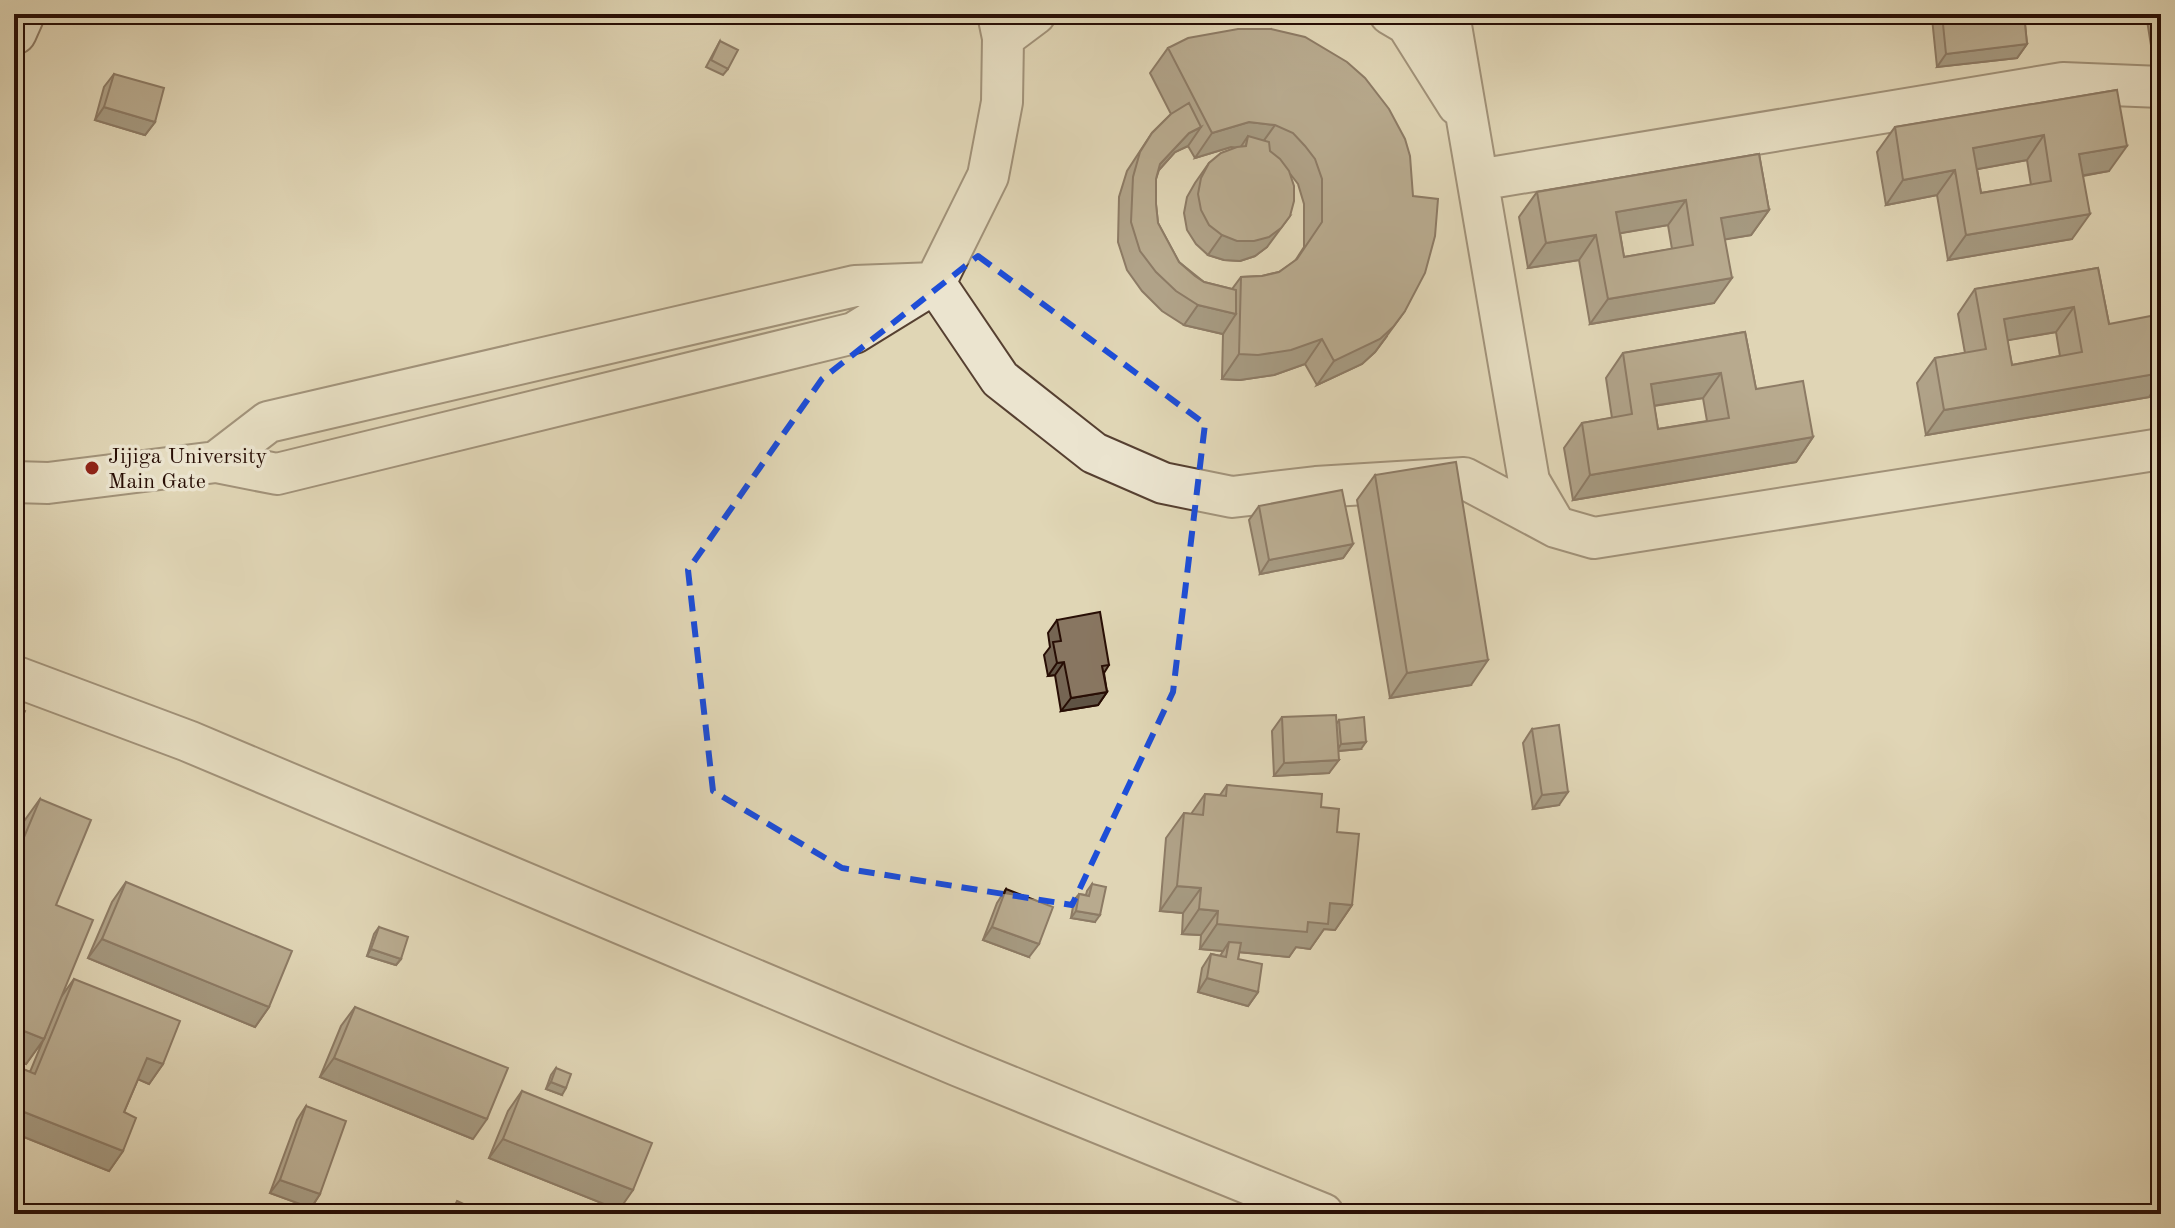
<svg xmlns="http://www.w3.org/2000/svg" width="2175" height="1228" viewBox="0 0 2175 1228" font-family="'Old Standard TT',serif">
	<rect width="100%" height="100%" fill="#e0d6b5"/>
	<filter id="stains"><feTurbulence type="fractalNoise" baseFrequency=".0025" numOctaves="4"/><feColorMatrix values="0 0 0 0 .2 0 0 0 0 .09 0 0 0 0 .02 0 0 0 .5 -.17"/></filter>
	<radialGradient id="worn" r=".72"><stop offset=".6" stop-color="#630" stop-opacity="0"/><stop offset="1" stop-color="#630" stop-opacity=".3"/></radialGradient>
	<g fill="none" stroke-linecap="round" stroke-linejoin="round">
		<g stroke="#564031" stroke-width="44">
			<path id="street" d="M1390,14L1407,24L1458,105
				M1449,14L1529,481L1556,527
				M1003,38L1035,14
				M1478,180L2063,83L2161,87
				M935,283L1000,379L1094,453L1163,483L1232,497L1316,487L1464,478L1556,527L1594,538L2161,449
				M216,462L268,422L855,286L935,283
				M14,482L48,483L216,462L277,474L854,333L935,283L988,176L1002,102L1003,38L998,14
				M14,676L188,741L959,1066L1323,1214"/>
		</g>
		<g stroke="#280e05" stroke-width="48">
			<path id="secondary" d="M14,32L22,14"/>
		</g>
		<use href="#street" stroke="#ebe4cf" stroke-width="40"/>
		<use href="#secondary" stroke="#ebe4cf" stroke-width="44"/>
	</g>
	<path fill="#756553" stroke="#280e05" stroke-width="2" fill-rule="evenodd" d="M1935,14H2024L2027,44L2017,58L1937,67L1932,18Z
		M2146,14H2161V57L2153,58Z
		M1271,29L1387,336L1375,352L1362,364L1317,385L1305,364L1274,375L1240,380L1222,379L1223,334L1184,325L1162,311L1142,291L1127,270L1118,242L1119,197L1127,171L1152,133L1171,114L1150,73L1168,48ZM1188,146L1195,158L1231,147L1235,148L1209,163L1195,183L1187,197L1184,213L1187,230L1196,244L1208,255L1224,260L1240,261L1255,256L1267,247L1291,175L1298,184L1304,204V247L1295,261L1279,272L1262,276L1241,277L1232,289L1204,282L1179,262L1158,223L1156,204V179L1159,170L1175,152Z
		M720,41L728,69L723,75L706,67Z
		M114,74L155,122L145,135L95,120L104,87Z
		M2117,90L2109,171L2083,176L2072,239L1948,260L1937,195L1886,205L1877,152L1895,127ZM2027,160L2031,185L1981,193L1977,169Z
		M1759,154L1769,210L1751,235L1725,239L1714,303L1590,324L1579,260L1528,268L1519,217L1537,192ZM1668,225L1672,249L1624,257L1620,233Z
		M2098,268L2109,324L2161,342V379L2149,397L1926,435L1917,383L1935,358L1965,353L1958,314L1975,289ZM2056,332L2060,356L2012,365L2007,340Z
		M1745,332L1756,389L1813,437L1796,462L1573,500L1564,448L1582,423L1612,418L1606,378L1623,353ZM1703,398L1707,421L1658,429L1654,406Z
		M1375,475L1471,685L1390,698L1357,500Z
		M1259,506L1353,544L1343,558L1260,574L1249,520Z
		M1057,620L1109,665L1104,673L1107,692L1098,705L1061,711L1055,675L1048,676L1044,655L1050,647L1048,633Z
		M1282,717L1337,723L1339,720L1361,749L1338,751L1329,773L1274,776L1272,731Z
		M1532,729L1559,805L1533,809L1523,743Z
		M1227,785L1321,807L1337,832L1352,905L1335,930L1324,929L1310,949L1296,947L1289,957L1239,952L1238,959L1258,992L1248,1006L1198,992L1202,968L1211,954L1220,956L1223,951L1200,949L1201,935L1182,934L1183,913L1160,911L1166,838L1184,813L1191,814L1205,794L1220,795Z
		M40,799L56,905L61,997L74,979L163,1064L149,1084L138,1079L124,1112L123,1151L109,1171L14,1133V1082L23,1069L30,1072L49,1026L44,1039L26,1064L14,1059V844L22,824Z
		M126,882L269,1007L255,1027L88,958L112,902Z
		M1092,884L1095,922L1071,918L1074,901L1079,894L1086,895L1087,891Z
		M1006,889L1029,957L983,940L997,903Z
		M379,927L401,959L396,965L367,956L374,934Z
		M355,1007L473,1139L320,1077L341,1026Z
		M556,1068L562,1095L546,1089L551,1075Z
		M522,1091L619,1210L489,1158L508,1111Z
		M306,1106L320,1194L311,1208L270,1193L297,1120Z"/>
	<path fill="#5f5344" stroke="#280e05" stroke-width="2" d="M2027,44L2017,58L1937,67L1946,54Z
		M2161,47V57L2153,58Z
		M104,107L155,122L145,135L95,120Z
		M1249,122L1275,125L1257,150L1246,146L1248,136L1240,148L1231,147L1195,158L1212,133Z
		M1201,127L1188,146L1175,152L1147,183L1160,164L1189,133Z
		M2044,135L2027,160L1956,173L1973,148Z
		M2127,146L2109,171L2061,179L2079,154Z
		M1955,170L1937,195L1886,205L1903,180Z
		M1686,200L1668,225L1598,237L1616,212Z
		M1769,210L1751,235L1704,243L1721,218Z
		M2090,214L2072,239L1948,260L1966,235Z
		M1290,216L1267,247L1255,256L1240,261L1224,260L1208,255L1222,235Z
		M1596,235L1579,260L1528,268L1546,243Z
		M1732,278L1714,303L1590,324L1608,299Z
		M1198,305L1236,314L1223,334L1184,325Z
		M2074,307L2056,332L1986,344L2004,319Z
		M1405,311L1375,352L1362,364L1317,385L1334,361Z
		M1322,339L1305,364L1274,375L1240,380L1222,379L1239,354Z
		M1721,373L1703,398L1633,409L1651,384Z
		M2161,373V379L2149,397L1926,435L1944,410Z
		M1813,437L1796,462L1573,500L1590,475Z
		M1353,544L1343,558L1260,574L1269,560Z
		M1488,660L1471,685L1390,698L1407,673Z
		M1064,662L1055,675L1048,676L1057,663Z
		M1107,692L1098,705L1061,711L1071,698Z
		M1366,742L1361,749L1337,751L1341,744Z
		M1339,760L1329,773L1274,776L1284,763Z
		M1568,792L1559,805L1533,809L1542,795Z
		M1177,886L1201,888L1183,913L1160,911Z
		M1330,903L1352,905L1335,930L1324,929L1310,949L1296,947L1289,957L1227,951L1229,942L1223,951L1200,949L1217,924L1308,922Z
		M1199,909L1218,911L1201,935L1182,934Z
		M1076,911L1100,915L1095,922L1071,918Z
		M992,927L1039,944L1029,957L983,940Z
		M102,939L269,1007L255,1027L88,958Z
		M371,949L401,959L396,965L367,956Z
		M1207,978L1258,992L1248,1006L1198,992Z
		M14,1027L44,1039L26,1064L14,1059Z
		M147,1058L163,1064L149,1084L133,1077Z
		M334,1058L487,1119L473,1139L320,1077Z
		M551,1082L566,1088L562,1095L546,1089Z
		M14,1108L123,1151L109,1171L14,1133Z
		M503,1139L633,1190L619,1210L489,1158Z
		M280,1180L320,1194L311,1208L270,1193Z"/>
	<path fill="#887661" stroke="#280e05" stroke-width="2" fill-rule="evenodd" d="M1942,14H2024L2027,44L1946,54Z
		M1238,29H1271L1305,37L1347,62L1365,78L1389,109L1405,139L1410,156L1413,196L1438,199L1435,236L1425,273L1405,311L1393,327L1380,339L1334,361L1322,339L1291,350L1258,355L1239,354L1241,277L1262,276L1279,272L1297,259L1322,222V179L1315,159L1305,146L1293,133L1275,125L1249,122L1212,133L1168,48L1188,38Z
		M720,41L738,50L728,69L711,60Z
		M114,74L164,88L155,122L104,107Z
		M2117,90L2127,146L2079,154L2090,214L1966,235L1955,170L1903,180L1895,127ZM2044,135L2051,181L1981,193L1973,148Z
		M1189,103L1201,127L1189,133L1160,164L1156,179V204L1158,223L1179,262L1195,276L1204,282L1236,290V314L1198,305L1176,291L1156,272L1140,251L1131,222L1133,177L1140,152L1152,133L1171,114Z
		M1248,136L1269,142L1270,151L1280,159L1289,171L1294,186V201L1290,216L1281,228L1269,237L1254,241H1237L1222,235L1209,225L1201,210L1198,194L1201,178L1209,163L1221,153L1237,147L1246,146Z
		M1759,154L1769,210L1721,218L1732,278L1608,299L1596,235L1546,243L1537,192ZM1686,200L1693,245L1624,257L1616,212Z
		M2098,268L2109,324L2156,315L2161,342V373L1944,410L1935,358L1986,349L1975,289ZM2074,307L2082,352L2012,365L2004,319Z
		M1745,332L1756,389L1803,381L1813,437L1590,475L1582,423L1632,414L1623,353ZM1721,373L1729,418L1658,429L1651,384Z
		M1456,462L1488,660L1407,673L1375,475Z
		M1342,490L1353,544L1269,560L1259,506Z
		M1100,612L1109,665L1102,666L1107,692L1071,698L1064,662L1057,663L1053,642L1061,641L1057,620Z
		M14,706L25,711L14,735Z
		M1336,715L1339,760L1284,763L1282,717Z
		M1364,717L1366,742L1341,744L1339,720Z
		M1559,725L1568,792L1542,795L1532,729Z
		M1227,785L1322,794L1321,807L1339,809L1337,832L1359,834L1352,905L1330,903L1328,924L1308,922L1307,932L1217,924L1218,911L1199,909L1201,888L1177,886L1184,813L1203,815L1205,794L1226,796Z
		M40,799L91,820L56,905L93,920L44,1039L14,1027V861Z
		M126,882L292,951L269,1007L102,939Z
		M1092,884L1106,887L1100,915L1076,911L1079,894L1089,896Z
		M1006,889L1053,907L1039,944L992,927Z
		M379,927L408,937L401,959L371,949Z
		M1229,942L1241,943L1238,959L1262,964L1258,992L1207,978L1211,954L1226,957Z
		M74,979L180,1021L163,1064L147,1058L124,1112L136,1118L123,1151L14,1108V1091L23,1069L35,1074Z
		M355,1007L508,1068L487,1119L334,1058Z
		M556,1068L571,1074L566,1088L551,1082Z
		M522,1091L652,1143L633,1190L503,1139Z
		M306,1106L346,1121L320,1194L280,1180Z
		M457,1201L485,1214H451Z"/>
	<path d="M0 0H2175V1228H0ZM978,256L1205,424L1173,692L1072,905L842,868L713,791L688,570L822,379Z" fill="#e0d6b5" fill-opacity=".55" fill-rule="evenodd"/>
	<path fill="none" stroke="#1d4ed8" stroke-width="6" stroke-dasharray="16 10" stroke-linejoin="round" d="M978,256L1205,424L1173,692L1072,905L842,868L713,791L688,570L822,379Z"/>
	<circle fill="#8f2418" stroke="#ebe4cf" stroke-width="3" cx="92" cy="468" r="8"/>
	<g text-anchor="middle" stroke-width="7" stroke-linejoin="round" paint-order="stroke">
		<g font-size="22" fill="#280e05" stroke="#ebe4cf" text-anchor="start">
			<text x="108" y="463">Jijiga University<tspan x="108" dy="25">Main Gate</tspan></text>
		</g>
	</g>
	<rect width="2175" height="1228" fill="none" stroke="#e0d6b5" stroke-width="48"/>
	<rect x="16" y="16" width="2143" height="1196" fill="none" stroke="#280e05" stroke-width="4"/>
	<rect x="24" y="24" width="2127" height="1180" fill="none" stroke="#280e05" stroke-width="2"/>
	<rect width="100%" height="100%" filter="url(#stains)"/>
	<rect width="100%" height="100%" fill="url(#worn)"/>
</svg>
